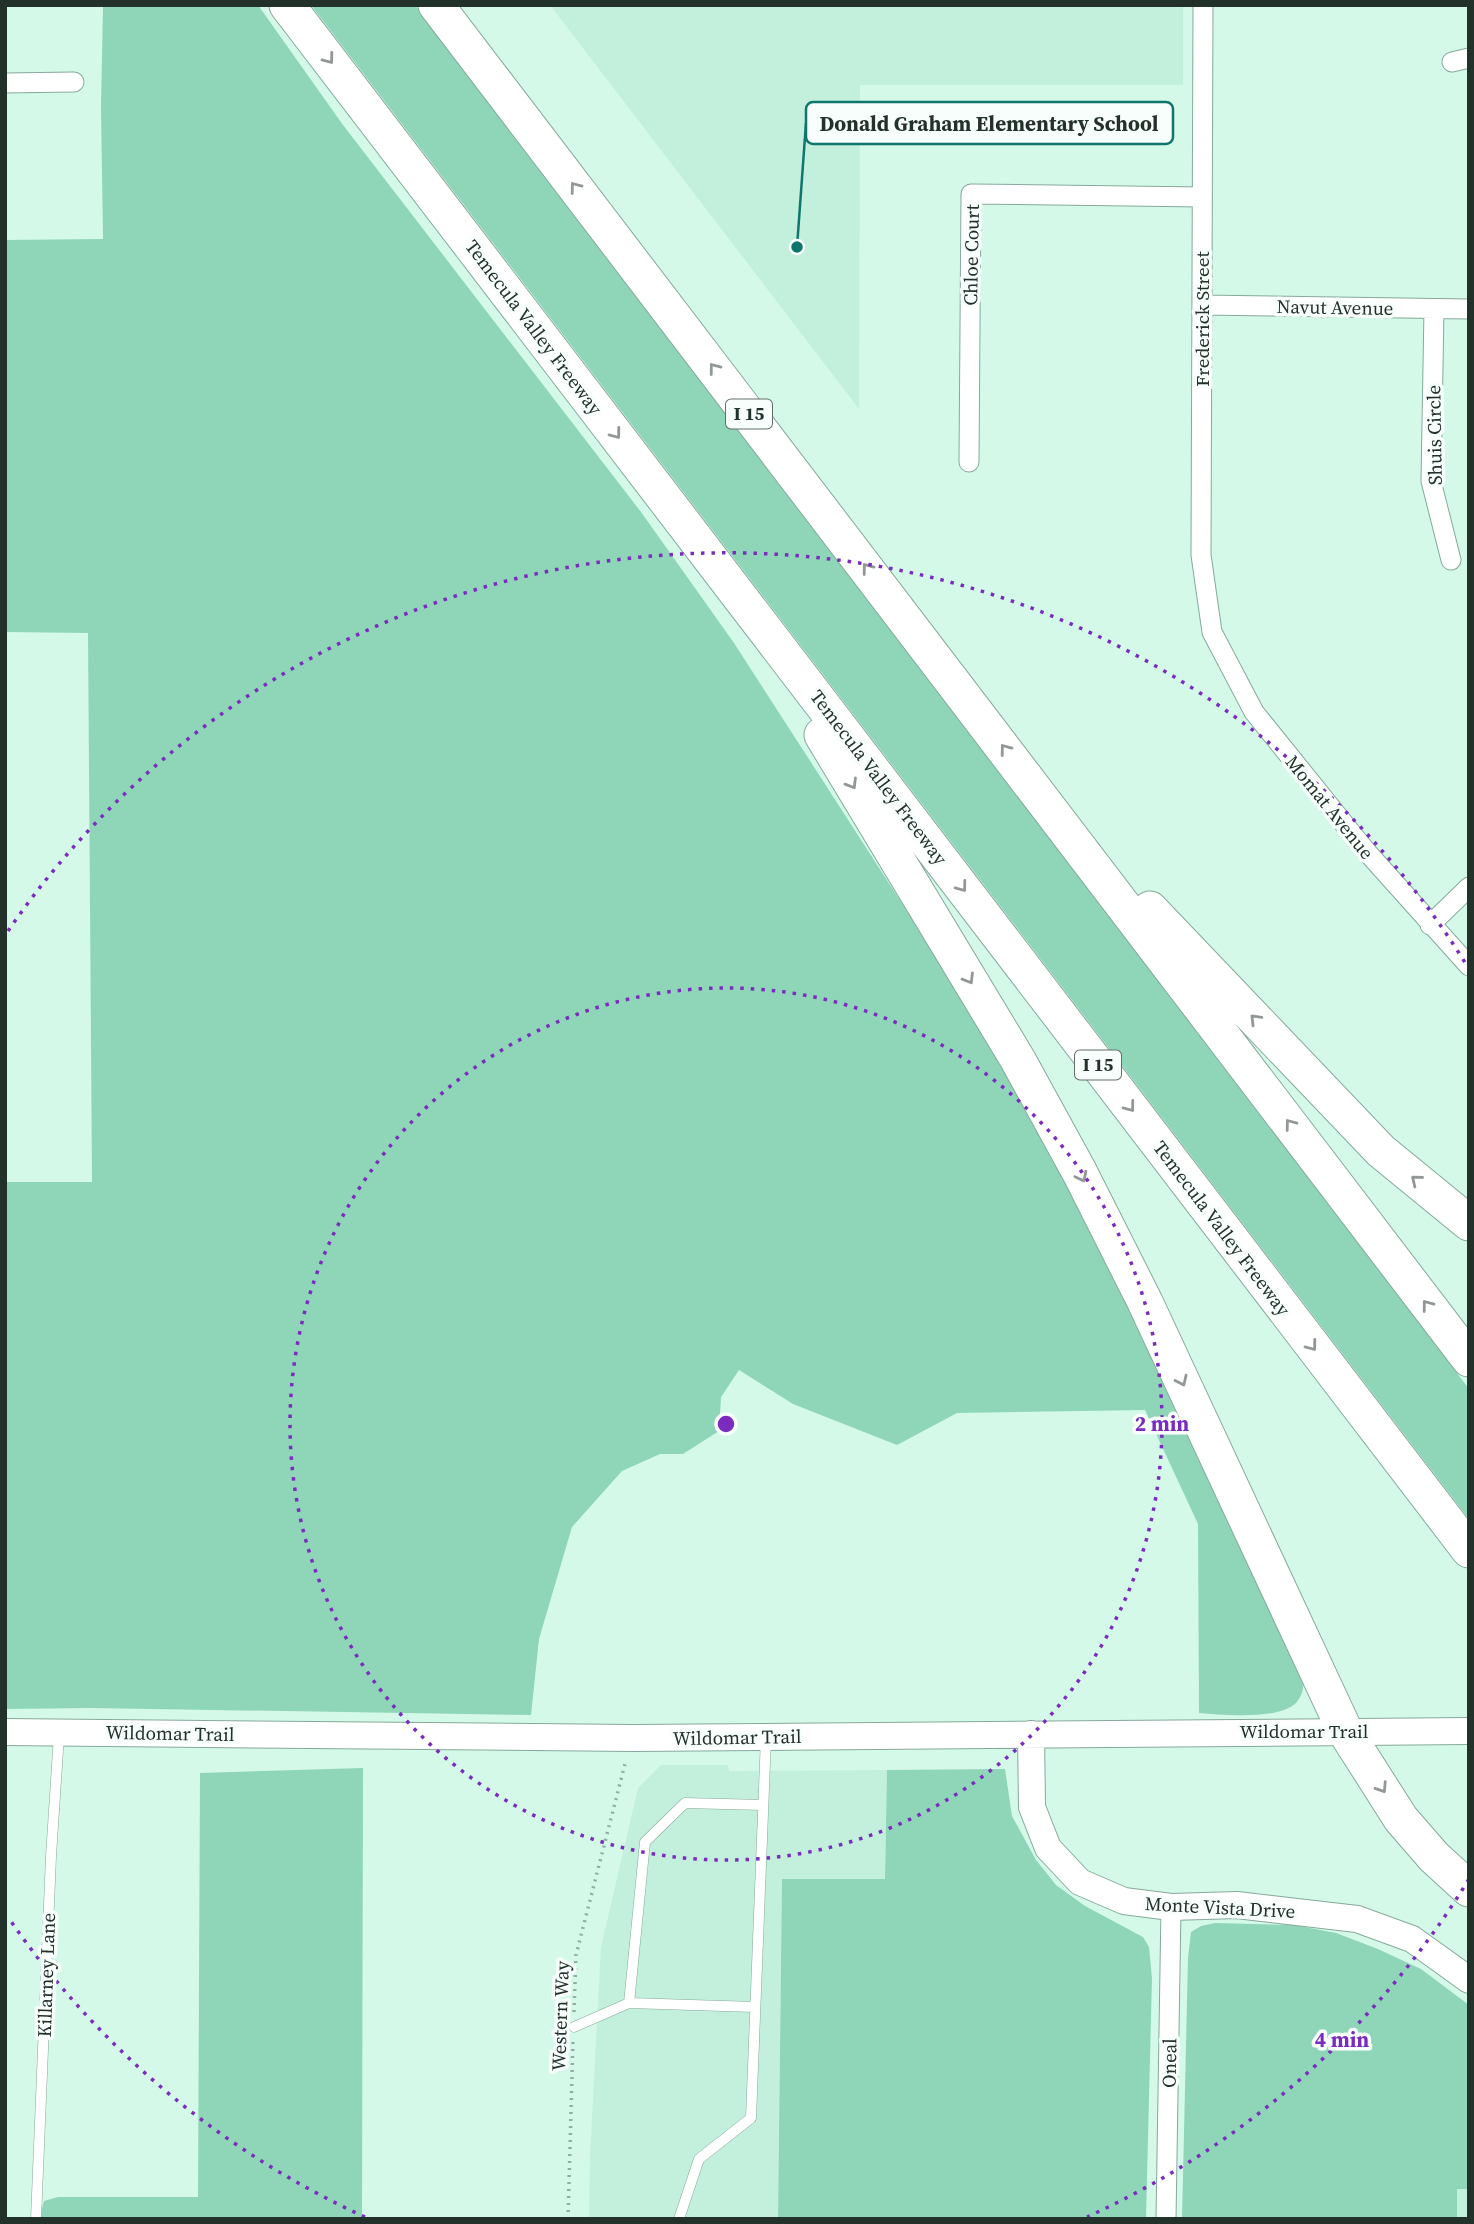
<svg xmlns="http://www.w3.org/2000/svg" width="1474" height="2224" viewBox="0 0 1474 2224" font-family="'Source Serif 4',serif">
	<rect width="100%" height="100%" fill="#d4f9e9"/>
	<path fill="#c3f0dc" d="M550,5H1183V85H860L859,409Z
		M661,1765H728L729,1771L887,1770L885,1879H782L778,2219H589L590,2156L601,1947L638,1788Z
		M1457,2189H1469V2219H1457Z"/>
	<path fill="#8fd6b9" d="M103,5H258L343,125L641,512L734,643L934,953L1060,1162L1300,1661C1302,1674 1307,1687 1299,1699C1287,1721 1223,1715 1199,1713L1198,1524L1145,1410L957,1413L897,1445L793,1404L739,1370L721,1397L719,1431L683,1454H660L622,1471L572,1527L539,1639L531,1715L90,1708L5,1709V1182H92L88,633L5,632V240L103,239L101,108Z
		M311,5H415L1050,836L1469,1389V1519Z
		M363,1768L362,2219H39L44,2201L58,2197H198L200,1773Z
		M1005,1769L1012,1816L1036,1860L1056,1885L1085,1906L1143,1937L1149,1947L1152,1978L1146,2219H778L782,1879H885L887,1770Z
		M1215,1923L1294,1925L1336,1933L1378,1949L1421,1969L1469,2005V2189H1457V2219H1182L1188,1958L1191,1932L1201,1926Z"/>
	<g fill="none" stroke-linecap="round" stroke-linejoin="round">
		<g stroke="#86a99a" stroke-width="11">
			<path id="lane" d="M629,2003L645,1842L685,1803L763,1805
				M574,2027L629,2003L755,2007
				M36,2219L51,1856L59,1735
				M679,2219L699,2159L751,2118L766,1737"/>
		</g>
		<g stroke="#86a99a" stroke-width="21">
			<path id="street" d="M1203,5L1201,555L1212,632L1254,712L1366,851L1469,966
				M1452,62L1469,58
				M5,83L74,82
				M1202,305L1469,309
				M1434,309L1431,481L1451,560
				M969,462L971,194L1202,197
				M1430,925L1469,887
				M1166,2219L1171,1907"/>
		</g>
		<g stroke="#86a99a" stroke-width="28">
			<path id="secondary" d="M5,1732L632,1738L1469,1731
				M1031,1734L1032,1807L1048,1848L1080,1882L1124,1901L1171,1907L1237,1905L1357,1919L1412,1939L1469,1980"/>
		</g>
		<g stroke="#86a99a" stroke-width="37">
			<path id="highway" d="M287,5L1469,1550
				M436,5L1469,1359
				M822,735L1018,1060L1080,1173L1145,1302L1345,1731L1401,1819L1434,1857L1469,1889
				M1150,909L1381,1151L1469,1223"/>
		</g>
		<path stroke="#92aea2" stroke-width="3.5" stroke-dasharray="2 5" stroke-linecap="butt" d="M574,2012L576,1955L626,1760
			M568,2219L573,2040"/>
		<use href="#lane" stroke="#fff" stroke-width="10"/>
		<use href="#street" stroke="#fff" stroke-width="19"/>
		<use href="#secondary" stroke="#fff" stroke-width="26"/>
		<use href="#highway" stroke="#fff" stroke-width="35"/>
	</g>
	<defs><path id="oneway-chevron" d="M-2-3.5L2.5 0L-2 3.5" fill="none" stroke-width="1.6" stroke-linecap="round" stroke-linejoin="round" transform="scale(1.75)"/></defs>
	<g stroke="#919895">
		<use href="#oneway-chevron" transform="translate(329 59) rotate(53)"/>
		<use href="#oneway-chevron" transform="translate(575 187) rotate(-127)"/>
		<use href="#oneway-chevron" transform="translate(714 368) rotate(-127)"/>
		<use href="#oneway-chevron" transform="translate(616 434) rotate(53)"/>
		<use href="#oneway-chevron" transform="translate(867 568) rotate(-127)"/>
		<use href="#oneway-chevron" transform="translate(1005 749) rotate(-127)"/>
		<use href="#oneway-chevron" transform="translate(852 784) rotate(59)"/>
		<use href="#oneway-chevron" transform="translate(962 887) rotate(53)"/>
		<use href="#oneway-chevron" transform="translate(969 979) rotate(59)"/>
		<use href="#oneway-chevron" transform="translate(1255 1019) rotate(-134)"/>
		<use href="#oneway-chevron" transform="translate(1130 1107) rotate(53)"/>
		<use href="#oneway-chevron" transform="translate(1290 1124) rotate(-127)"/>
		<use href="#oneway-chevron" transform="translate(1082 1177) rotate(63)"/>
		<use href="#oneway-chevron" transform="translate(1416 1180) rotate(-141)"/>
		<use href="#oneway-chevron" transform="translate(1427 1305) rotate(-127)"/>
		<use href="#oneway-chevron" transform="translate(1312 1346) rotate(53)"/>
		<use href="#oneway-chevron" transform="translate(1182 1381) rotate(65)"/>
		<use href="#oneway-chevron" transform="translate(1382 1788) rotate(57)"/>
	</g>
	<g fill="none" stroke="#7b2cbf" stroke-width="3.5" stroke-dasharray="3.5 7">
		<circle cx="726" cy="1424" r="436"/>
		<path d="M1469 1879A871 871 0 0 1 1087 2217M365 2217A871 871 0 0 1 8 1917M8 931A871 871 0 0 1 1469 969"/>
	</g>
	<g text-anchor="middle" stroke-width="7" stroke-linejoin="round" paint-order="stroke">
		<g fill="#f7fefb" stroke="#636e69" stroke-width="2">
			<rect x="726" y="399.5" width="46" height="29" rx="5"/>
			<rect x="1075" y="1050.5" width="46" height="29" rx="5"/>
		</g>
		<g font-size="18" font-weight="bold" fill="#23312b">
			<text x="749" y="420">I 15</text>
			<text x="1098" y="1071">I 15</text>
		</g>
		<g font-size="19" fill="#23312b" stroke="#f7fefb">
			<text transform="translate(971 255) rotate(-89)" y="7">Chloe Court</text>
			<text transform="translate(1335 307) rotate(1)" y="7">Navut Avenue</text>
			<text transform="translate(1202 319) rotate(-90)" y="7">Frederick Street</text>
			<text transform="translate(534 327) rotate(53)" y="7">Temecula Valley Freeway</text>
			<text transform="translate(1434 435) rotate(-91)" y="7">Shuis Circle</text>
			<text transform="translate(879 777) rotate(53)" y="7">Temecula Valley Freeway</text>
			<text transform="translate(1330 807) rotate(51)" y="7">Momat Avenue</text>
			<text transform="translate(1222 1228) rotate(53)" y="7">Temecula Valley Freeway</text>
			<text x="1304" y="1738">Wildomar Trail</text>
			<text transform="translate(170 1733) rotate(1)" y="7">Wildomar Trail</text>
			<text transform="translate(737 1737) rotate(-1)" y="7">Wildomar Trail</text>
			<text transform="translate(1220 1907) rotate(3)" y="7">Monte Vista Drive</text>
			<text transform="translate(46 1975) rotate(-88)" y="7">Killarney Lane</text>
			<text transform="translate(560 2016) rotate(-88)" y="7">Western Way</text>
			<text transform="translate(1169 2063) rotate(-89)" y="7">Oneal</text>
		</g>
	</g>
	<circle cx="726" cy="1424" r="10" fill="#7b2cbf" stroke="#f7fefb" stroke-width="3.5"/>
	<g font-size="21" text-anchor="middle" font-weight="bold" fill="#7b2cbf" stroke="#f7fefb" stroke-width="7" stroke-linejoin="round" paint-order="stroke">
		<text x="1162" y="1431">2 min</text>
		<text x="1342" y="2047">4 min</text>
	</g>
	<path fill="none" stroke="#0f766e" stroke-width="2.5" d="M797 247L806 123"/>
	<circle fill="#0f766e" stroke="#f7fefb" stroke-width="2.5" cx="797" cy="247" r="7"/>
	<rect fill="#f7fefb" stroke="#0f766e" stroke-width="2.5" x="806" y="102" width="367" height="42" rx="7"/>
	<g font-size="21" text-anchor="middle" font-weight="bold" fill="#23312b">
		<text x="989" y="131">Donald Graham Elementary School</text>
	</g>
	<rect width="1474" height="2224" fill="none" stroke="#23312b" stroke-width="14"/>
</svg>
